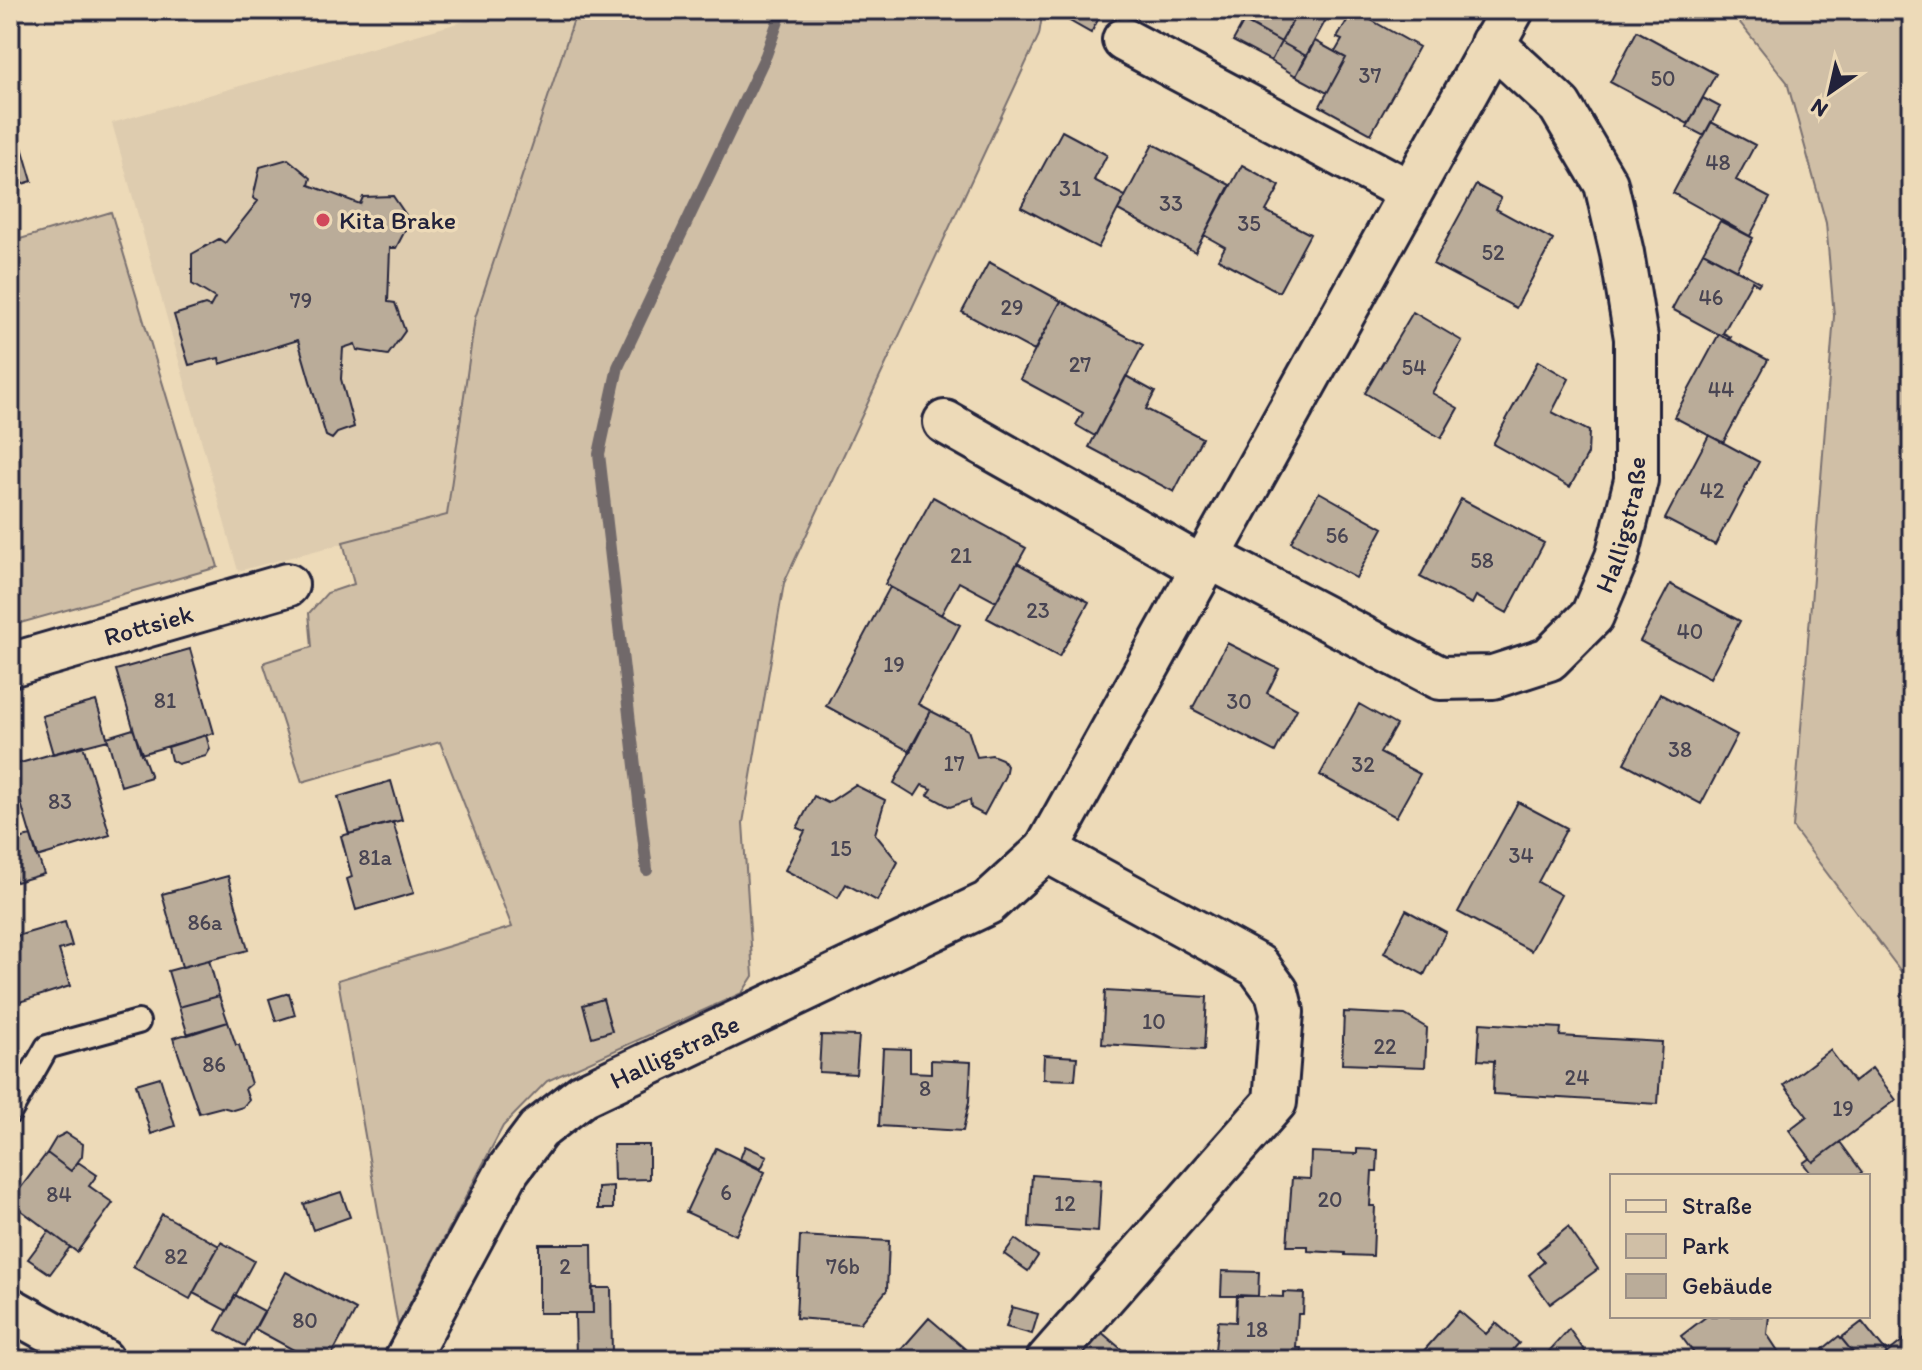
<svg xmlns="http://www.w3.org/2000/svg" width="1922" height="1370" viewBox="0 0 1922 1370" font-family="Itim,sans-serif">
	<rect width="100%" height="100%" fill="#eddab8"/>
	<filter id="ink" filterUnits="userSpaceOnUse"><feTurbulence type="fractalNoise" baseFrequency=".0125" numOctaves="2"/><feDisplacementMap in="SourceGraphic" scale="16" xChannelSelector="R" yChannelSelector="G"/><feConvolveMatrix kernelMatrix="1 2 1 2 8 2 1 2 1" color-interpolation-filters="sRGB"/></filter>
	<g filter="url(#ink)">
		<path fill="#deccaf" d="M503,10H577L475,318L447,516L238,571L112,123Z"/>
		<path fill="#d0bfa6" stroke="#797070" stroke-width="2" d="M577,10H1043L1039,35L784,583L743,823L753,976L742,993L547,1081L503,1126L398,1326L338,980L512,927L440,742L302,782L264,665L265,662L312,647L309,613L327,593L354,584L343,542L447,515L475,318Z
			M1730,10H1912V986L1793,828L1834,316L1826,223L1787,82Z
			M111,212L218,567L10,626V242Z"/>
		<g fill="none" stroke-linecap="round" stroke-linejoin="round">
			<path stroke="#71696b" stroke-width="12" d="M647,870L599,454L618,367L766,55L782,10"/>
		</g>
		<path fill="#baac99" stroke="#22223b" stroke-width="2" d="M1062,10H1103L1091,33L1059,15Z
			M1223,10H1299L1281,42Z
			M1299,10H1313L1327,18L1306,56L1281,42Z
			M1353,10L1419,47L1371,134L1320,106L1346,58L1335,52L1342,40L1337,38Z
			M1244,21L1281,42L1271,61L1233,41Z
			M1637,31L1716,74L1688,124L1610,82Z
			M1315,41L1346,58L1327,93L1296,76Z
			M1281,42L1306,56L1296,76L1271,61Z
			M1703,98L1720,107L1704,136L1687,127Z
			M1711,122L1755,145L1736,180L1770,198L1750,236L1673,193Z
			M17,130L32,181L10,188V132Z
			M1062,131L1107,155L1094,180L1125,196L1098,248L1021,207Z
			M1153,144L1230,185L1195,252L1118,210Z
			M288,159L311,178L309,185L360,204L363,197L393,196L410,221L396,248H390L388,302L395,303L405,331L388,355L357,350L355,344L343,348L341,379L354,427L337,433L332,439L326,436L298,340L220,364L219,358L189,365L174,315L205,305L210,307L215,298L192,284V254L219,239L225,243L258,201L253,198L260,167Z
			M1242,165L1280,186L1266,211L1310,234L1279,292L1218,259L1225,247L1204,235Z
			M1476,185L1501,198L1496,209L1553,240L1516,308L1433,264Z
			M1720,221L1753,238L1736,270L1703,252Z
			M1703,252L1760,282L1758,285L1752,281L1723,333L1731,337L1729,340L1672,309Z
			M989,262L1061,301L1034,351L962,312Z
			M1061,301L1143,345L1095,436L1076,425L1083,413L1020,379Z
			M1413,312L1462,341L1432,393L1458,408L1441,438L1365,393Z
			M1719,334L1768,360L1723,443L1674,417Z
			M1538,361L1569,379L1552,412L1589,431L1588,454L1570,487L1493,444Z
			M1126,376L1155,392L1146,409L1202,438L1174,492L1089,447Z
			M1709,435L1759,462L1715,545L1665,519Z
			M1319,492L1383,528L1356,578L1291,542Z
			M933,497L1026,548L996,602L959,582L941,615L885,584Z
			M1461,499L1544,543L1507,613L1476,596L1472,604L1420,577Z
			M1017,563L1089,602L1059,657L987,618Z
			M1670,584L1740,621L1710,678L1640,641Z
			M890,587L960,625L918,704L931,711L909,751L826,706Z
			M1227,643L1279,669L1267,693L1297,709L1275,752L1192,709Z
			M190,649L214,733L141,754L116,670Z
			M1660,694L1737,735L1701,804L1624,763Z
			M96,701L108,740L53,754L42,716Z
			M1359,704L1396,725L1380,753L1420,774L1396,817L1320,775Z
			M931,711L968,730L977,757L992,755L1002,759L1007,766L1005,776L984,815L971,808L970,800L950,807L928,795L932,789L922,785L915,796L894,783Z
			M133,729L151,777L121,786L107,737Z
			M206,735L210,749L206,756L178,764L171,760L168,747Z
			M83,745L110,835L37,857L10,766Z
			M391,781L402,820L349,834L338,797Z
			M855,785L885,800L875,834L898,862L877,901L846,884L838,898L785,870L805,831L797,828L814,796L828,803Z
			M1518,802L1567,828L1538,882L1561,895L1531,951L1458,912Z
			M393,822L414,893L356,910L347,879L352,877L341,836Z
			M31,836L44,874L16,882L10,860V841Z
			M228,876L248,950L182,967L162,894Z
			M1406,910L1446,932L1424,975L1384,953Z
			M65,922L72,946L59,950L70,986L10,1005V938Z
			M209,960L219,996L179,1007L168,971Z
			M1105,991L1207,997L1204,1050L1102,1044Z
			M289,993L295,1015L276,1021L269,999Z
			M219,996L228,1022L188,1035L179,1007Z
			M603,999L612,1031L592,1037L583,1005Z
			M1344,1012L1405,1015L1427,1028L1425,1067L1342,1064Z
			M228,1022L236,1045H239L251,1084L245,1089L249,1100L243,1107L233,1110L222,1107L199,1113L173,1038Z
			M1480,1023L1561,1028L1560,1036L1662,1042L1658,1104L1493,1094L1494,1061L1478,1060Z
			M821,1035L859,1036L856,1074L819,1072Z
			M883,1048L910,1049V1072L931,1073V1060L971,1062L969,1102L963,1131L879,1126Z
			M1830,1050L1854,1082L1872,1068L1896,1100L1813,1162L1789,1130L1807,1116L1784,1085Z
			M1044,1055L1077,1057L1075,1080L1043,1079Z
			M160,1077L175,1126L151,1134L136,1084Z
			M66,1133L83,1144L82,1156L71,1171L47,1153L56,1138Z
			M1840,1142L1862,1172L1857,1176H1813L1803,1163L1810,1158L1813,1162Z
			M613,1145H649V1179L614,1180Z
			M745,1146L767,1156L761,1169L740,1159Z
			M716,1148L765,1172L736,1235L686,1212Z
			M1357,1149L1378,1150L1377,1171H1372L1370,1206H1375L1373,1256L1345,1255V1253L1308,1251V1246H1287L1292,1178L1310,1179L1311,1152L1357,1154Z
			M47,1153L71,1171L78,1162L97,1175L89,1186L113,1203L77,1252L10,1202Z
			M1032,1175L1101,1180L1098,1232L1029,1227Z
			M613,1186V1209H598V1187Z
			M341,1192L350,1217L313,1230L304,1204Z
			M162,1214L219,1246L190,1299L133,1267Z
			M1568,1227L1598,1269L1550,1304L1529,1275L1544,1262L1537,1252Z
			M49,1231L70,1247L50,1274L28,1259Z
			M800,1236L889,1241L887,1290L860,1323L796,1318Z
			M1015,1239L1038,1256L1028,1271L1004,1254Z
			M221,1242L254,1261L227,1311L193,1293Z
			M539,1244H592L593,1313H539Z
			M1222,1271L1259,1272L1258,1296H1221Z
			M286,1272L356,1310L329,1360H312L255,1329Z
			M592,1288H611L612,1357H576L575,1313H593Z
			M1283,1292L1304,1293L1303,1314H1298L1296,1348H1301V1360H1214L1218,1321L1236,1322L1237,1295L1283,1297Z
			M235,1295L264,1311L245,1346L216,1330Z
			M1012,1307L1038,1314L1032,1334L1006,1327Z
			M1459,1311L1486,1334L1496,1323L1519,1343L1504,1360H1428L1421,1354Z
			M1707,1316H1769L1767,1334L1784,1360H1699L1681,1336Z
			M929,1318L978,1360H892Z
			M1862,1322L1887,1353L1881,1358L1883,1360H1859L1841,1338Z
			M1093,1325L1134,1360H1084L1072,1350Z
			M1569,1329L1591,1360H1541Z
			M1912,1333V1360H1883L1881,1358Z
			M1839,1336L1841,1338L1859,1360H1831L1823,1349Z"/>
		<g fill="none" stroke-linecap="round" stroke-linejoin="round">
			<g stroke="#22223b" stroke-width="28">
				<path id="lane" d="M10,1112L47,1047L138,1022"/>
			</g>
			<g stroke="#22223b" stroke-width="48">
				<g id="street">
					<path d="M1124,40L1410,192"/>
					<path d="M945,422L1203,568"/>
					<path id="s1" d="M1209,557L1440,678L1493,677L1549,659L1592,616L1617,557L1636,480V338L1622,253L1606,184L1560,106L1492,43"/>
					<path id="s2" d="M10,665L287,585"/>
					<path d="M1046,850L1258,966L1277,992L1282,1012L1275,1102L1048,1360"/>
					<path d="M10,1309L102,1360"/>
					<path id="s3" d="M406,1360L508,1170L538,1130L583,1095L988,903L1046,850L1512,10"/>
				</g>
			</g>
			<use href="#lane" stroke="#eddab8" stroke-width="22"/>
			<use href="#street" stroke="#eddab8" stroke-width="42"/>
		</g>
	</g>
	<circle fill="#d1495b" stroke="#eddab8" stroke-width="3" cx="323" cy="220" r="8"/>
	<g text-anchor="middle" stroke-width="7" stroke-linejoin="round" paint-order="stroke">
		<g font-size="22" fill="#484452">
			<text x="1370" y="83">37</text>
			<text x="1663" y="86">50</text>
			<text x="1718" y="170">48</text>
			<text x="1070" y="196">31</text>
			<text x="1171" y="211">33</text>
			<text x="1249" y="231">35</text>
			<text x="1493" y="260">52</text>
			<text x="1711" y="305">46</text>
			<text x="301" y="308">79</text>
			<text x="1012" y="315">29</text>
			<text x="1080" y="372">27</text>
			<text x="1414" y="375">54</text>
			<text x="1721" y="397">44</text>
			<text x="1712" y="498">42</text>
			<text x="1337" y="543">56</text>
			<text x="961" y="563">21</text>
			<text x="1482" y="568">58</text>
			<text x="1038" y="618">23</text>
			<text x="1690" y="639">40</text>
			<text x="894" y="672">19</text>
			<text x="165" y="708">81</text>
			<text x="1239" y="709">30</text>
			<text x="1680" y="757">38</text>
			<text x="954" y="771">17</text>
			<text x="1363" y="772">32</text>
			<text x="60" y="809">83</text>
			<text x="841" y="856">15</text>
			<text x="1521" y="863">34</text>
			<text x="375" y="865">81a</text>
			<text x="205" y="930">86a</text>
			<text x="1154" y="1029">10</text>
			<text x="1385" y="1054">22</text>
			<text x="214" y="1072">86</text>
			<text x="1577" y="1085">24</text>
			<text x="925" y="1096">8</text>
			<text x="1843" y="1116">19</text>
			<text x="726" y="1200">6</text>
			<text x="59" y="1202">84</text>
			<text x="1330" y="1207">20</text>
			<text x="1065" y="1211">12</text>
			<text x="176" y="1264">82</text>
			<text x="565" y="1274">2</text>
			<text x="843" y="1274">76b</text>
			<text x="305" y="1328">80</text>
			<text x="1257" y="1337">18</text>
		</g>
		<g font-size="26" fill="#22223b" stroke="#eddab8" text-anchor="start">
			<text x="339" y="229">Kita Brake</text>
		</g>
		<g font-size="26" fill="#22223b" stroke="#eddab8">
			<text dy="9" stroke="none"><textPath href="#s1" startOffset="530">Halligstraße</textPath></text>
			<text dy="9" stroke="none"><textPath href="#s2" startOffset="144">Rottsiek</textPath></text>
			<text dy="9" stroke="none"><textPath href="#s3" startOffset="424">Halligstraße</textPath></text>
		</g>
	</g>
	<rect width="1922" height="1370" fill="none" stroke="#eddab8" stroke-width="40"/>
	<rect x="20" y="20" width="1882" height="1330" fill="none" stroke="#22223b" stroke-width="3" filter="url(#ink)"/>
	<rect x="1610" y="1174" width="260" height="144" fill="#eddab8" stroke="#9c9086" stroke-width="2"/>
	<rect x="1626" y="1200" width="40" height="12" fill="#eddab8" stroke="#9c9086" stroke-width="2"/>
	<text x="1682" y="1214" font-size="24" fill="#22223b">Straße</text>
	<rect x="1626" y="1234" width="40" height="24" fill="#d0bfa6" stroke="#9c9086" stroke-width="2"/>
	<text x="1682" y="1254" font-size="24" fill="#22223b">Park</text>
	<rect x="1626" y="1274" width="40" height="24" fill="#baac99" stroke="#9c9086" stroke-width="2"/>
	<text x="1682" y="1294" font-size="24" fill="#22223b">Gebäude</text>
	<g transform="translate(1830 92) rotate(214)" stroke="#eddab8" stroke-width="6" paint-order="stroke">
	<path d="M0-6L14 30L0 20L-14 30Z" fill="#22223b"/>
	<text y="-12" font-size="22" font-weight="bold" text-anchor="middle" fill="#22223b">N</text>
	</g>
</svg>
